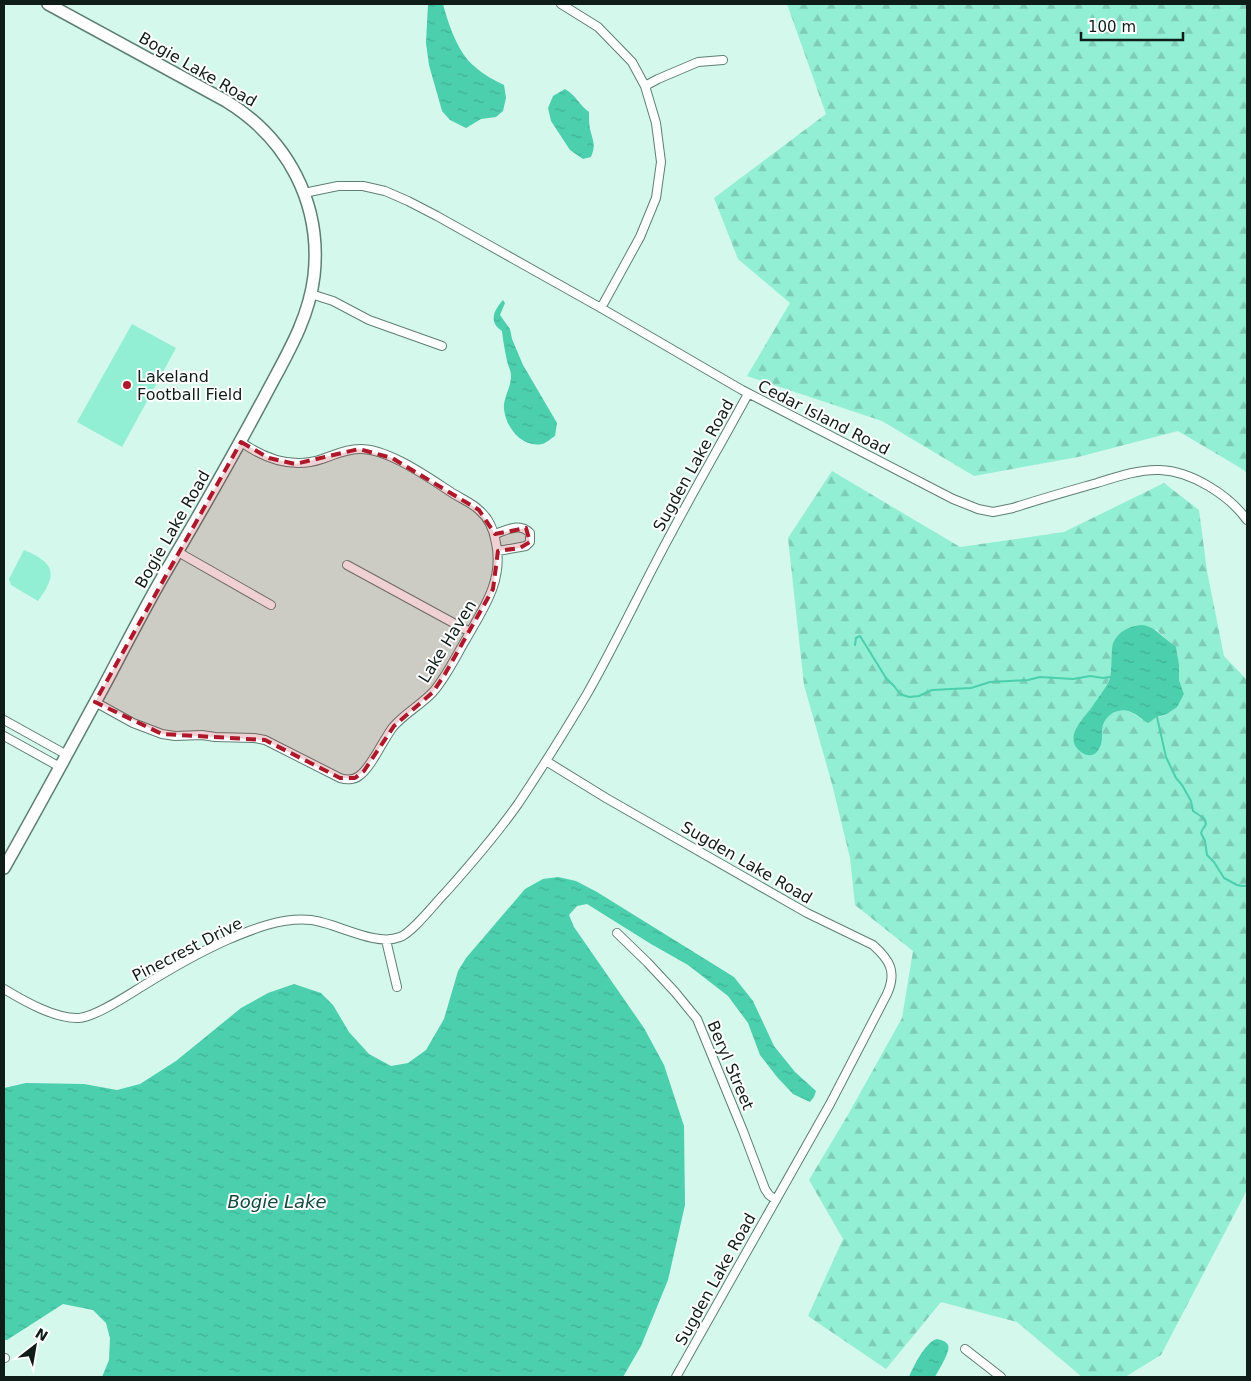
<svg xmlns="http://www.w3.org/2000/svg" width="1251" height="1381" viewBox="0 0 1251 1381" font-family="'DejaVu Sans',sans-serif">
	<defs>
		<pattern id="forest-firs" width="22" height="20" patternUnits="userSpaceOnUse" patternTransform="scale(1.25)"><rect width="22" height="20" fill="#92efd3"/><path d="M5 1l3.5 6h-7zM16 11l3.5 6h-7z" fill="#7dccb5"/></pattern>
		<pattern id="water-ripples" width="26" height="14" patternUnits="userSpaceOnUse" patternTransform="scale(1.25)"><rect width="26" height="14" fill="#4bcfad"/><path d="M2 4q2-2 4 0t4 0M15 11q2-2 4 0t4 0" fill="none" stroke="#40b194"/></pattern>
	</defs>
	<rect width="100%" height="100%" fill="#d4f8eb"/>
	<path fill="url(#forest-firs)" fill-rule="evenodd" d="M787,4H1247V474L1244,470L1178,431L1078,457L974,476L882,421L747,376L790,303L738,259L714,198L826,114Z
		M832,471L960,547L1064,532L1164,483L1199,510L1207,571L1224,656L1247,680V1190L1161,1355L1125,1377H1082L1017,1322L941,1302L886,1369L808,1316L843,1239L809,1180L849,1113L902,1018L913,951L855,905L850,858L832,784L804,685L788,538ZM1156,629C1162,636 1174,644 1177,651L1179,680L1184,694C1179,702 1176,709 1167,714C1161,717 1156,717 1151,721L1143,720L1133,713L1127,711H1118L1111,714L1106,718L1103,725L1077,748C1069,732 1081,722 1090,710C1096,703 1106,688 1109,680C1112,670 1111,658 1112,648Z"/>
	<path fill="#92efd3" d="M132,324L176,348L122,447L77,422Z
		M24,550C55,563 58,574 38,601L11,585L9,579Z"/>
	<path fill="url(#water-ripples)" d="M428,4H443C448,23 458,53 474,66C483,74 493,80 504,85L506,98L503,111L496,117L481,119L466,128L450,120L442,111L429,65L426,43Z
		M565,89C576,95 579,105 589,112C589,118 589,124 590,129C593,141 596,145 591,157L583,159L570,150L551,121L548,108L553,96Z
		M503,300L505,303L500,315L510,329L512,339L523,365L557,423L555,436C551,438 547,443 542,444C522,448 506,428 504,409C503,398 511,388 511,376C511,370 508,366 507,361C505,351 503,341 502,331C488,322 494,310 503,300Z
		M1141,625C1153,626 1157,632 1166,639C1169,642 1173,644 1176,647L1179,665V680L1184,694L1177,707L1167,714L1157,717L1148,723C1141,719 1136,713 1128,711C1117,709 1107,714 1103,725C1101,731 1103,738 1101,744C1098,754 1091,759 1081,752C1062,738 1084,718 1092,707C1096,701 1107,686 1109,681C1113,668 1110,655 1113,643C1120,630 1128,627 1141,625Z
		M558,877L576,881L597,892L734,977L753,1001L774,1046L795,1072L816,1091L814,1097L810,1102L793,1094L777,1077L760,1055L748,1023L728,996L688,965L651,944L587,904L577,906L569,915L574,927L644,1028L664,1065L684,1126L685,1205L668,1280L641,1346L623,1377H102L109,1360L110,1338L106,1323L93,1310L63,1304L7,1340H4V1088L26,1083L84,1084L117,1090L140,1084L176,1061L241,1008L268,993L294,984L321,993L333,1005L349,1032L369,1054L391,1066L408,1063L426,1050L444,1019L458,971L466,958L525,889L543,879Z
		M937,1339C941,1340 946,1341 948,1345C951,1351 938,1371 935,1377H909C913,1367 926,1341 937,1339Z"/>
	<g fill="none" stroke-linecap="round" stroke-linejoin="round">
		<path stroke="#4bcfad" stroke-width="2" d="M855,645L856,638L860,636L886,678L894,686L900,694L909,697L919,696L932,690L971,688L990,682L1028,680L1040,677L1073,679L1090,676L1103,678L1110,677
			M1157,717L1166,757L1176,778L1182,785L1191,801L1193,811C1197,814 1209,819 1205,826C1203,828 1202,830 1201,833L1205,841L1207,855L1214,862L1224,878L1237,885L1242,886H1247"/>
		<g stroke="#5e7f74" stroke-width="10">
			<path id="street" d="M561,4L598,27L632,62L645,86L656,123L661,162L656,198L640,237L601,308
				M645,86L658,79L698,62L723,60
				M304,193L338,186H363L385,191L408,201L437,216L601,308L742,390L953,499L978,509L993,512L1013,508C1040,499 1069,491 1097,483C1116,477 1140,469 1160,470C1191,471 1229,495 1247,520
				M311,294L333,301L369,320L442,346
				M495,534C507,530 520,522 530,533V542L526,546L498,551
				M178,552L271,605
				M347,565L470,632
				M95,702L133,723L162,734L175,736L202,735L215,737L254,738L265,740L340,778C346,780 354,780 359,776C371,768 383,740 393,727C405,713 421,705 433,692C446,677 455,658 465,641C483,609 504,581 496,543C494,531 489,518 479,510C472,503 462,499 454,494C429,478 388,448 359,449C346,449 334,455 322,459C293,469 265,459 241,442
				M4,720L67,755
				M4,736L60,767
				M546,761L606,798L807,913L873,945C890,960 897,972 887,994L830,1104L676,1377
				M617,933L647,962L675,992L697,1019L743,1131L765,1189L769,1195L776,1200
				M386,940L397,987
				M4,989C24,1001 55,1019 79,1018C96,1017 131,993 146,984C172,968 200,952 227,940C253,929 282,917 311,920C337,923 375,947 400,937C413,932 435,903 446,892C471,864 496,835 518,804C542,768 565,731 587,694C612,650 634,604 657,560C686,504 718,449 748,394
				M965,1349L1001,1377
				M4,1358H5"/>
		</g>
		<g stroke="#5e7f74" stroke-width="14">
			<path id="secondary" d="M4,868C38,808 71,747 104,686C123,650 142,613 162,578C198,517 233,456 266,394C286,356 309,319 314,276C322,204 288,139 226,101L48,4"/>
		</g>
		<use href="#street" stroke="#fff" stroke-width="8"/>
		<use href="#secondary" stroke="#fff" stroke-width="11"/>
	</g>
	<path fill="#ad182a" fill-opacity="0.2" stroke="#ad182a" stroke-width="4" stroke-dasharray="10 6" stroke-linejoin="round" d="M241,442L269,458L295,464L359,449L392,458L479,510L495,534L526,528L530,542L520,548L498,551L493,589L445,674L433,692L394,726L364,771L355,778H340L265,740L162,734L95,702Z"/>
	<circle fill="#ad182a" stroke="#fff" stroke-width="2" cx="127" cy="385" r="5"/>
	<g text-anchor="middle" stroke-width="4" stroke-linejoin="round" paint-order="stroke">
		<g font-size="16" fill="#0f1d19" stroke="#fff">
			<text transform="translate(198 69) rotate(30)" y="6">Bogie Lake Road</text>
			<text transform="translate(824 417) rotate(27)" y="6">Cedar Island Road</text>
			<text transform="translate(693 465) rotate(-61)" y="6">Sugden Lake Road</text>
			<text transform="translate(172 529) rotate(-60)" y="6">Bogie Lake Road</text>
			<text transform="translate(447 641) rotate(-58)" y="6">Lake Haven</text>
			<text transform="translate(747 862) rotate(30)" y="6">Sugden Lake Road</text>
			<text transform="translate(187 949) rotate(-27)" y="6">Pinecrest Drive</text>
			<text transform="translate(731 1065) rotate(67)" y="6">Beryl Street</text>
			<text transform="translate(715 1279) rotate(-61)" y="6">Sugden Lake Road</text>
		</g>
		<g font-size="16" fill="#0f1d19" stroke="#fff" text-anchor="start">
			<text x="137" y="382">Lakeland<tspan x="137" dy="18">Football Field</tspan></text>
		</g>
		<g font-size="18" font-style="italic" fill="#134b3d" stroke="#fff">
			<text x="277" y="1208">Bogie Lake</text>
		</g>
	</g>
	<rect width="1251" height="1381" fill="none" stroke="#0f1d19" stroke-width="10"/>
	<g transform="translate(35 1346) rotate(31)" stroke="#ffffff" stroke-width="4" paint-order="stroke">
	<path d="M0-4L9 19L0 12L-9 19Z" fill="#0f1d19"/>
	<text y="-8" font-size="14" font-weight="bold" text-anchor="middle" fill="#0f1d19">N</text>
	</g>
	<path d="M1081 32v8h102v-8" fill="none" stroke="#0f1d19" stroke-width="2.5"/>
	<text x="1088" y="32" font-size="15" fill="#0f1d19" stroke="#ffffff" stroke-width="4" paint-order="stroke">100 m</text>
</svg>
